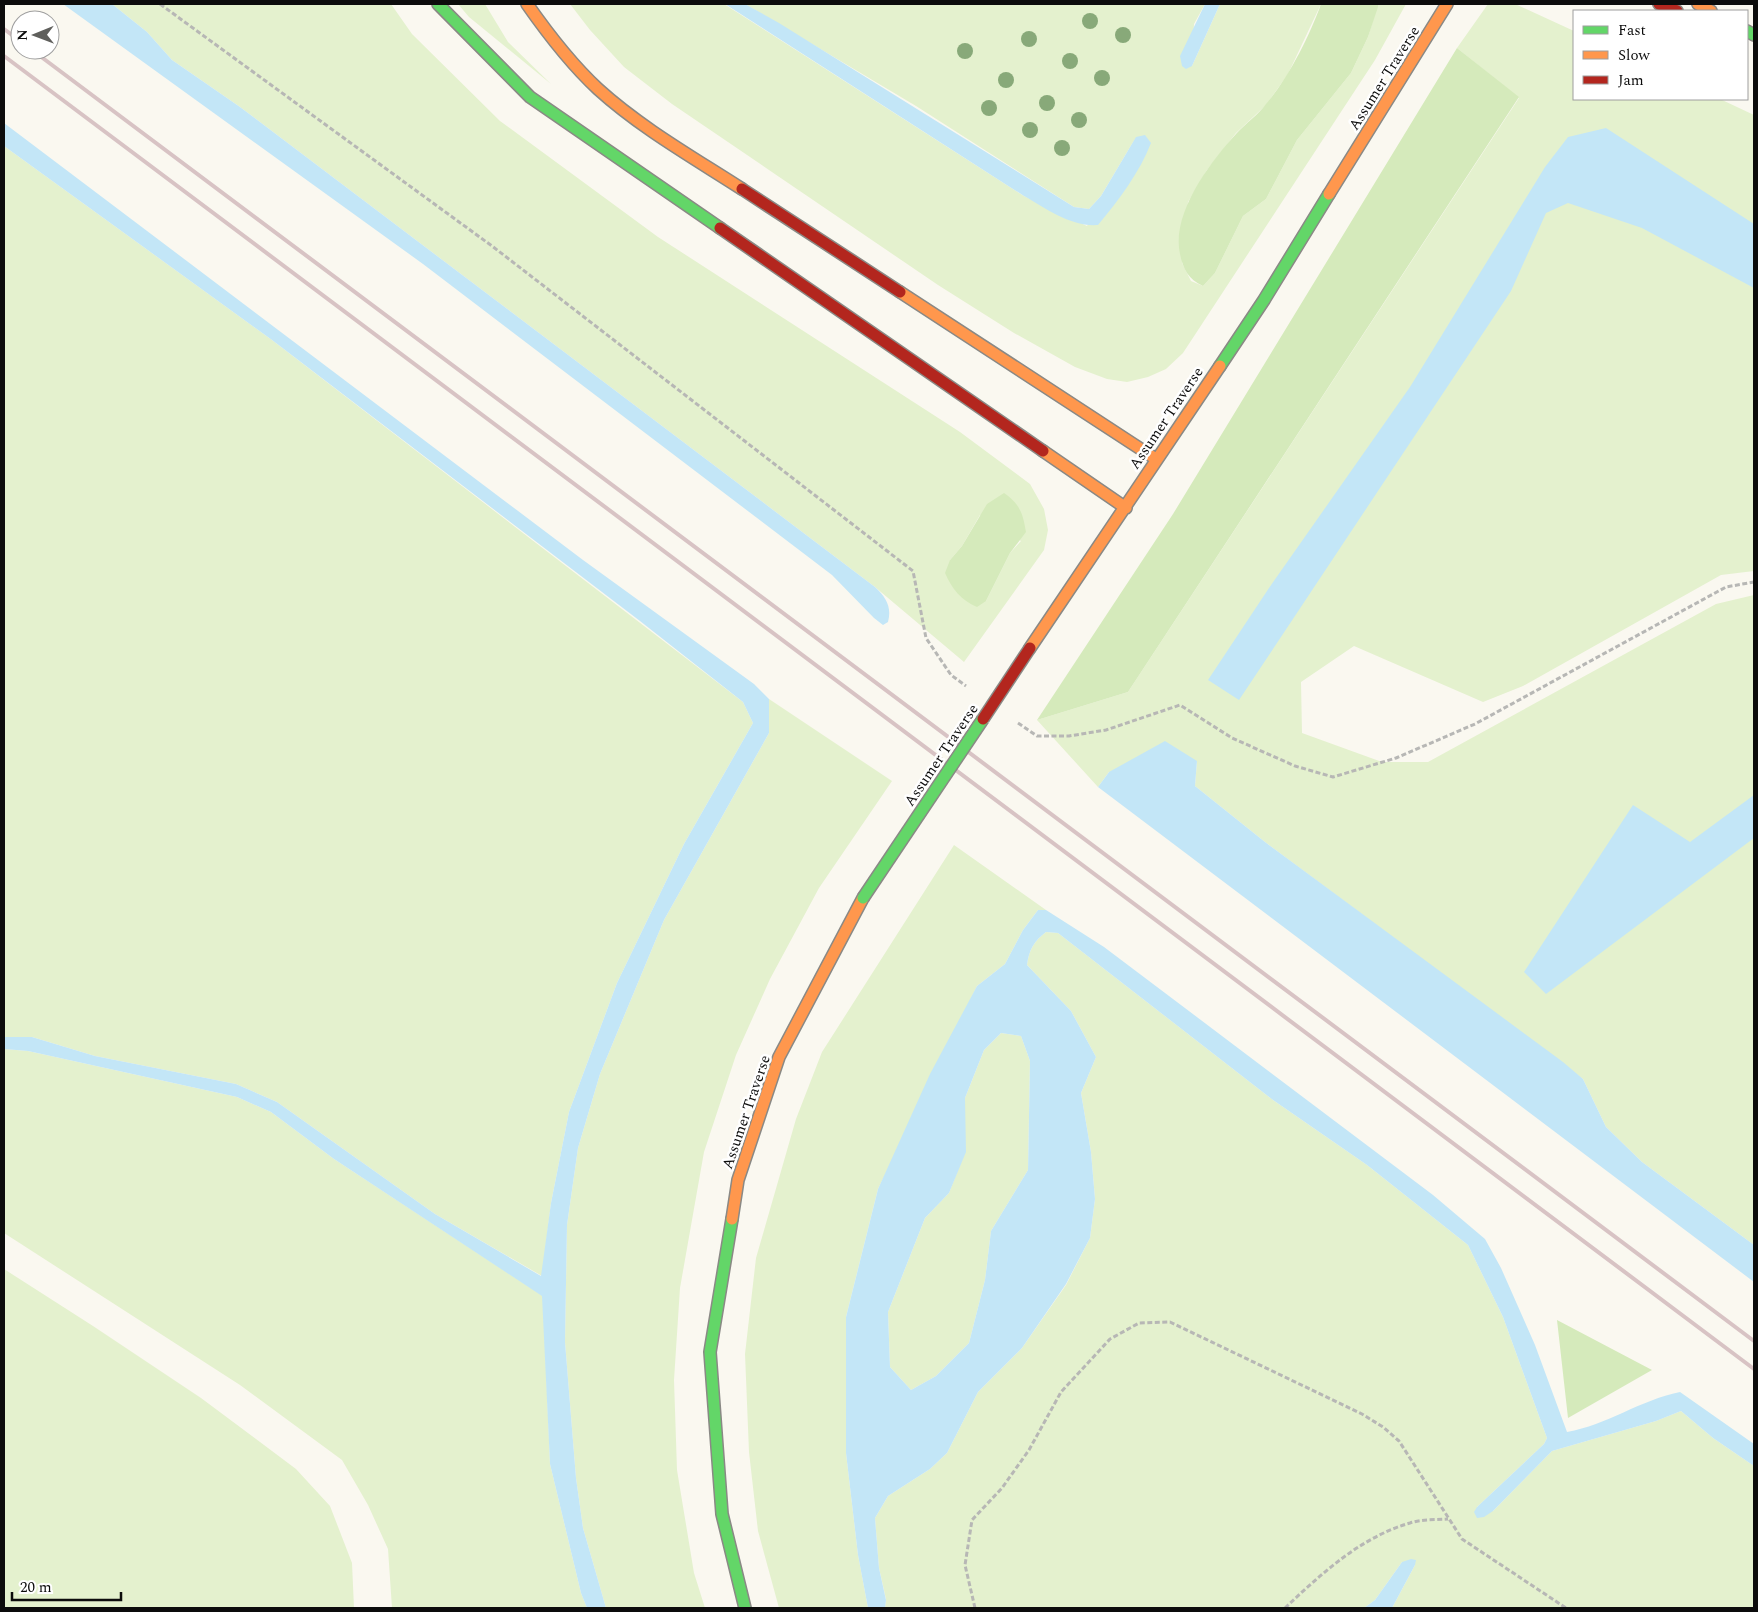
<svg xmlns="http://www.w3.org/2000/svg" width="1758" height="1612" viewBox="0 0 1758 1612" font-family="Spectral,serif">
	<rect width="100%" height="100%" fill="#faf8f0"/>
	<path fill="#e4f1ce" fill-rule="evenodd" d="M112,4H391L412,34L500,121L658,237L960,432L1030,484L1044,509L1048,530L1044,550L964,662L875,587L240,107L172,60L147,32ZM980,515L1021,541L1010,553L986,601L950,560L962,546Z
		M458,4H485L508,42L551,84L469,17Z
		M570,4H724L1024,196L1087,226L1136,137L1101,196L1089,209L1074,207L916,106L745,4H1205L1194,24L1192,66L1220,4H1321L1288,74L1266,105L1236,133L1207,170L1188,202L1182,263L1191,281L1203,286L1215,273L1243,216L1266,199L1297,140L1351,73L1368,37L1378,4H1406L1375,60L1183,353L1166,369L1148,377L1127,382L1107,379L1075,367L1014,333L938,285L672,104L624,67L590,30Z
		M1488,4H1515L1574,31V99H1720L1754,115V571L1721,575L1523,686L1483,702L1354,646L1301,682L1302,733L1382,762H1428L1716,604L1754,595V1245L1642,1162L1606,1127L1583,1079L1265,842L1195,786L1197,761L1109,772L1098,787L1037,720L1128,692L1519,98L1457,48Z
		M4,146L272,340L743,702L753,723L684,844L617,983L569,1112L551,1203L542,1276L435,1214L277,1102L236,1084L95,1056L32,1037H4Z
		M769,699L892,781L819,888L770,979L736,1055L704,1152L680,1288L674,1380L677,1470L694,1573L705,1608H606L583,1528L576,1478L565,1342L567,1225L578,1148L600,1074L664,920L769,733Z
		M954,845L1046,910H1038L1023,930L1005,964L977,986L878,1189L846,1317V1453L858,1555L868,1608H779L758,1531L749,1452L745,1354L756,1258L796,1119L822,1052Z
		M1046,932L1058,933L1076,947L1273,1100L1367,1165L1468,1245L1503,1317L1547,1438L1544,1444L1477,1507L1493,1511L1552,1451L1656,1421L1681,1411L1713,1438L1754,1466V1608H1392L1415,1565L1402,1562L1375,1600L1364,1608H885L886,1599L879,1568L875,1518L888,1496L930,1469L947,1453L978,1392L1022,1348L1066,1285L1090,1238L1095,1199L1091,1152L1081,1093L1096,1057L1071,1011L1027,965C1029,950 1034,941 1046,932Z
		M1001,1033L1021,1036L1030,1061L1028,1170L991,1231L985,1280L969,1343L936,1376L911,1390L890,1367L888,1312L925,1218L949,1193L965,1152V1098L984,1050Z
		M4,1049L28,1051L237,1097L271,1112L334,1159L543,1296L550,1464L581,1593L587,1608H392L388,1549L368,1505L342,1460L240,1385L4,1233Z
		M4,1269L93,1326L201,1398L296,1469L330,1506L352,1563L354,1608H4Z"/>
	<path fill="#d5eabb" d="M1321,4H1378V7L1368,37L1351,73L1297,140L1266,199L1243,216L1215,273L1203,286C1188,279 1183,269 1180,254C1171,214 1210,162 1236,134C1246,123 1258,115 1266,104C1289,77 1309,37 1321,4Z
		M1457,48L1519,97L1128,692L1037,720L1173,514Z
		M1004,493C1020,504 1023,514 1026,532L1010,553L986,601L977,607C961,600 952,589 945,573L950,560L962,546L987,504Z
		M1557,1320L1652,1370L1568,1418Z"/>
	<path fill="#c3e6f7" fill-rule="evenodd" d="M63,4H112L147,32L172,60L240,107L875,587C886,597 892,607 888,622L883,625L874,618L832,575L423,264Z
		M725,4H745L779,23L1074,207L1089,209L1101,196L1136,137L1145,135L1151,143C1140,172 1118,201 1098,225C1071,227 1047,209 1024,196Z
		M1205,4H1220L1192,66L1186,69L1182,66L1180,56Z
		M4,123L583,560L754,684L769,699V733L664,920L600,1074L578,1148L567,1225L565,1342L576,1478L583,1528L606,1608H587L581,1593L550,1464L542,1296L334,1159L271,1112L237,1097L28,1051L4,1049V1037H32L95,1056L236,1084L277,1102L435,1214L541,1276L551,1203L569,1112L617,983L684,844L753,723L743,702L640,621L272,340L4,146Z
		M1606,128L1754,224V288L1642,228L1568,203L1546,213L1511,291L1239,700L1208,680L1269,588L1410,387L1545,167L1568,137Z
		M1165,741L1197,761L1195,786L1265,842L1563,1062L1583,1079L1606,1127L1642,1162L1754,1245V1282L1098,787L1109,772Z
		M1754,795V838L1546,994L1524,972L1633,805L1690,842Z
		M1038,910H1046L1104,947L1433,1195L1485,1239L1501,1268L1535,1345L1567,1432C1607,1425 1640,1400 1680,1392L1754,1444V1466L1713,1438L1681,1411L1656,1421L1552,1451L1493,1511L1484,1517L1477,1518L1474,1512L1477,1507L1544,1444L1547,1438L1503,1317L1468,1245L1367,1165L1273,1100L1076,947L1058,933L1046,932C1034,941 1029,950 1027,965L1071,1011L1096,1057L1081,1093L1091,1152L1095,1199L1090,1238L1066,1284L1022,1348L978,1392L947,1453L930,1469L888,1496L875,1518L879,1568L886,1600L885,1608H868L858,1555L846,1453V1317L878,1189L930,1074L977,986L1005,964L1023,930ZM1001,1033L1021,1036L1030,1061L1028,1170L991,1231L985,1280L969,1343L936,1376L911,1390L890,1367L888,1312L925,1218L949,1193L966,1152L965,1098L984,1050Z
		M1411,1559L1416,1560L1415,1565L1392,1608H1364L1375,1600L1402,1562Z"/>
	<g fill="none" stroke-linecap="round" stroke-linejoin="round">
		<g stroke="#8a8985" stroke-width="14">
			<path id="fast" d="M438,4L530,97L720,228
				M1747,31L1754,35
				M1220,366L1264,300L1329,194
				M732,1219L710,1352L722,1514L745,1608"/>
		</g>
		<g stroke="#8a8985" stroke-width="14">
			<path id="slow" d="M527,4C548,34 571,64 598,89C641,128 694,158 742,189
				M1698,4L1711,11
				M1329,194L1447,4
				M900,292L1156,459
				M1043,451L1126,508
				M1030,648L1220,366
				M732,1219L738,1180L779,1057L863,898"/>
		</g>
		<g stroke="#8a8985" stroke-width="14">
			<path id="jam" d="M1659,4L1677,11
				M742,189L900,292
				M720,228L1043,451"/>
		</g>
		<path stroke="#b7b7b5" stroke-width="3" stroke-dasharray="5 2.5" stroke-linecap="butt" d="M160,4L492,246L913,571L926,638L951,675L966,686
			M1018,723L1037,736H1069L1106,730L1180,705L1232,738L1295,766L1333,777L1396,758L1475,724L1726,587L1754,582
			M975,1608L965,1565L972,1520L1002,1488L1029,1450L1061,1392L1110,1339L1139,1323L1170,1322L1362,1414L1383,1427L1399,1441L1462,1539L1566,1608
			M1285,1608C1321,1574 1361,1537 1410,1523C1422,1519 1436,1520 1448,1519"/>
		<use href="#fast" stroke="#63d668" stroke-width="11"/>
		<use href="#slow" stroke="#ff974d" stroke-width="11"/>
		<use href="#jam" stroke="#b3261e" stroke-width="11"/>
		<path stroke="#d8c3c4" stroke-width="4" d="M4,29L20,41
			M32,50L1754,1341
			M4,56L1754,1369"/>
		<g stroke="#8a8985" stroke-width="14" stroke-linecap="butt">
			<path id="fast-bridge" d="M863,898L983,719"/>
		</g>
		<g stroke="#8a8985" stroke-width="14" stroke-linecap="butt">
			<path id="jam-bridge" d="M983,719L1030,648"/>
		</g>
		<use href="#fast-bridge" stroke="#63d668" stroke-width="11"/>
		<use href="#jam-bridge" stroke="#b3261e" stroke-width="11"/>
	</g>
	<g fill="#88a979">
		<circle cx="1090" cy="21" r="8"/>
		<circle cx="1123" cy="35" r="8"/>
		<circle cx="1029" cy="39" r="8"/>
		<circle cx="965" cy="51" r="8"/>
		<circle cx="1070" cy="61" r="8"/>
		<circle cx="1102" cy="78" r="8"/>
		<circle cx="1006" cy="80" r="8"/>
		<circle cx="1047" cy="103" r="8"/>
		<circle cx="989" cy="108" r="8"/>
		<circle cx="1079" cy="120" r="8"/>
		<circle cx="1030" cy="130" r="8"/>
		<circle cx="1062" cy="148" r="8"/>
	</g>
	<g text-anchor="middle" stroke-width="5" stroke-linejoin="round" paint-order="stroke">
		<g font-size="15" fill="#0c0c0c" stroke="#fff">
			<text transform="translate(1384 78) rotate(-58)" y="5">Assumer Traverse</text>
			<text transform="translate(1166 418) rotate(-56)" y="5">Assumer Traverse</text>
			<text transform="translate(941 755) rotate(-56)" y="5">Assumer Traverse</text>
			<text transform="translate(746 1112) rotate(-71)" y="5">Assumer Traverse</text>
		</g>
	</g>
	<rect width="1758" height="1612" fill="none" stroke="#0c0c0c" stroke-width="10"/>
	<rect x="1573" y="10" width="175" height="90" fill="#ffffff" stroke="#9e9e9e"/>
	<rect x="1583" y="26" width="25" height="8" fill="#63d668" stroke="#9e9e9e"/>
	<text x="1618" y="35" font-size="15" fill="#0c0c0c">Fast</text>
	<rect x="1583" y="51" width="25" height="8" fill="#ff974d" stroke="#9e9e9e"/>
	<text x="1618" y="60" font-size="15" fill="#0c0c0c">Slow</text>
	<rect x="1583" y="76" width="25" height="8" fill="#b3261e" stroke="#9e9e9e"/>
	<text x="1618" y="85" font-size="15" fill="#0c0c0c">Jam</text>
	<g transform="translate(35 35) rotate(269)"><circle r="24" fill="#ffffff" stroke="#9e9e9e"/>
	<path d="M0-4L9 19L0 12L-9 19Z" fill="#5f5f5c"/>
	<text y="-8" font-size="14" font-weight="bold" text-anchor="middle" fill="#0c0c0c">N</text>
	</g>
	<path d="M12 1592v8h109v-8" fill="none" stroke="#0c0c0c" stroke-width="2.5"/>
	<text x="20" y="1592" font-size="15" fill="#0c0c0c" stroke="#ffffff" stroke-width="4" paint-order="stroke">20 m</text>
</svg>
